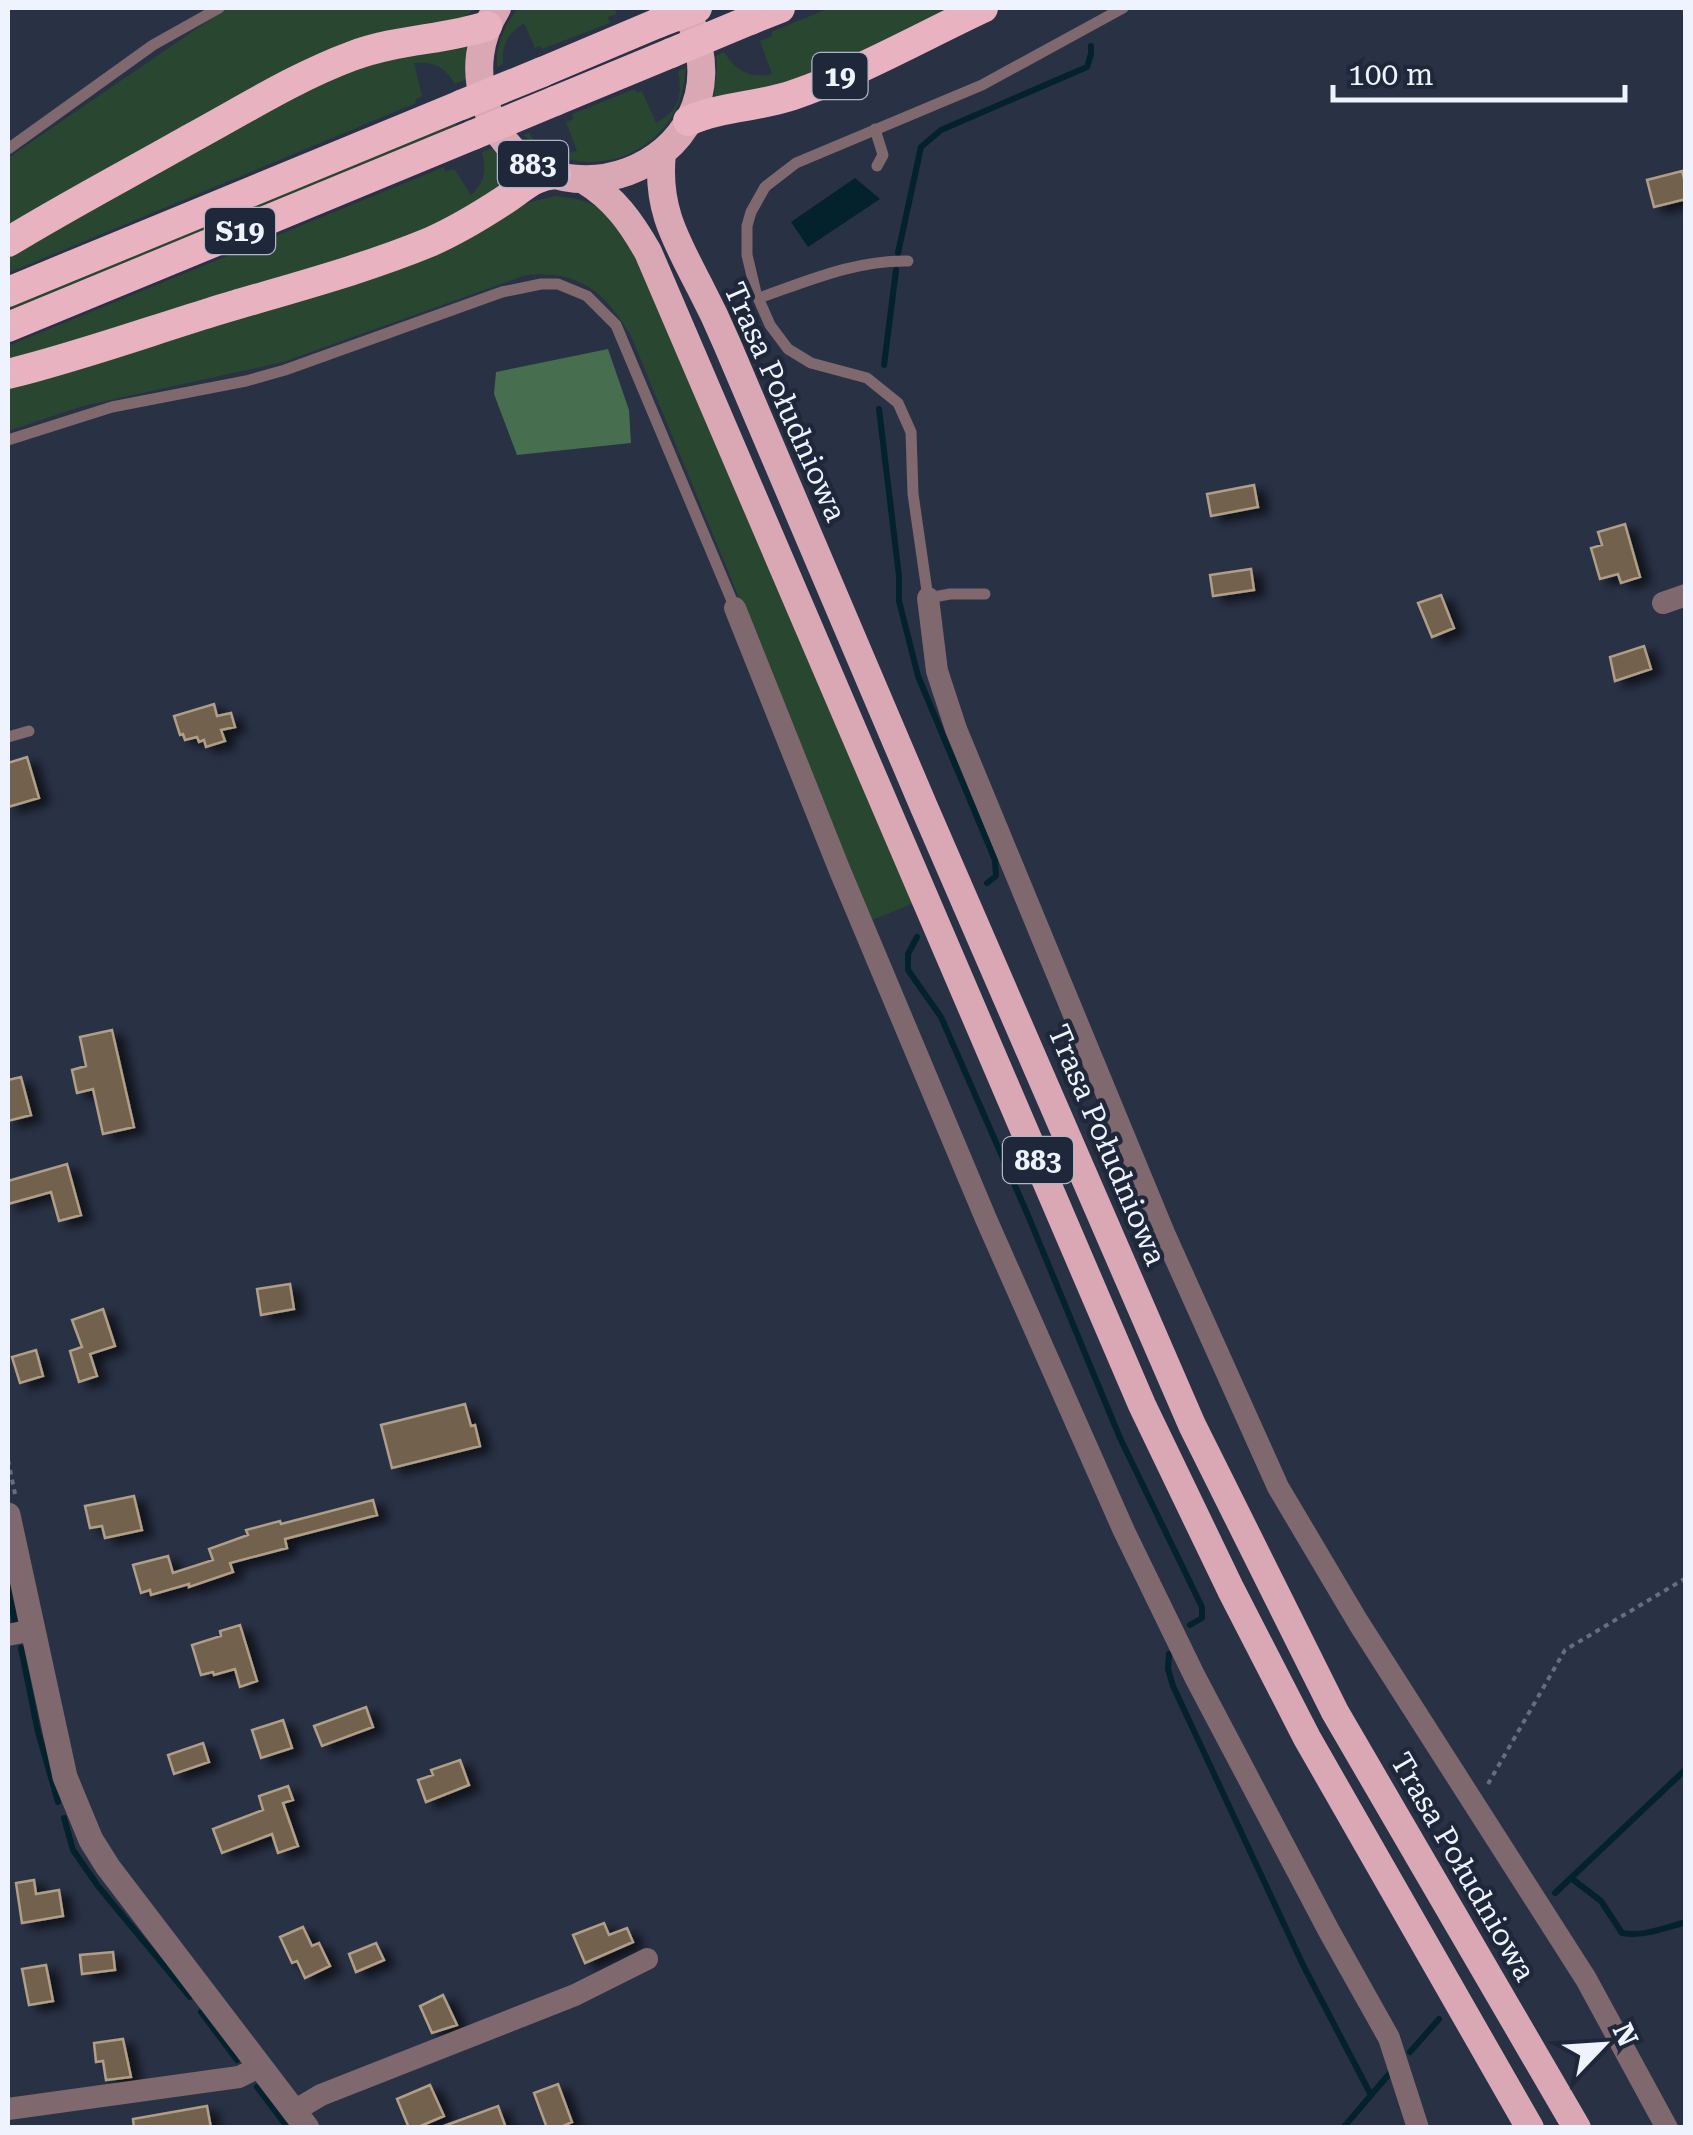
<svg xmlns="http://www.w3.org/2000/svg" width="1693" height="2135" viewBox="0 0 1693 2135" font-family="'Roboto Serif',serif">
	<defs>
		<filter id="shadow"><feDropShadow dx="10" dy="5.5" stdDeviation="5" flood-color="#0009"/></filter>
	</defs>
	<rect width="100%" height="100%" fill="#293145"/>
	<path fill="#294730" d="M227,8H478L458,20L433,27L8,236V158Z
		M518,8H614L617,14L608,17L610,23L542,49L540,46L535,48L524,23C507,34 502,44 503,64L497,67C496,44 504,26 518,8Z
		M830,8H954L814,72L780,84L714,98L717,66L716,56L724,52C736,71 750,79 772,74L760,41L772,36L771,32Z
		M464,44L466,47L465,80L455,84C445,67 434,61 414,63L422,96L415,100L416,103L8,273V254L288,98L367,63Z
		M686,68C684,81 683,94 677,107C649,166 571,181 524,135L529,133C540,152 556,157 577,151L566,122L573,119L572,114L635,89L637,93L642,91L656,123C679,112 683,95 678,71Z
		M455,122L457,127L8,315V304Z
		M494,148L518,172L514,178L469,209L390,245L8,364V346L444,167L445,171L454,169L471,195C486,182 486,170 482,152Z
		M555,196C591,199 605,208 628,236L914,903L872,920L631,336C605,292 580,270 526,275L283,362L83,406L8,431V381L519,205Z"/>
	<path fill="#466e4f" d="M608,349L629,410L631,443L517,455L494,394L496,372Z"/>
	<path fill="#03222b" d="M855,178L880,199L808,247L791,222Z"/>
	<g fill="none" stroke-linecap="round" stroke-linejoin="round">
		<path stroke="#03222b" stroke-width="6" d="M898,253L921,147L941,130L1087,67L1091,54V46
			M884,365L896,270
			M879,409L899,576V601L918,676L995,860L996,876L987,883
			M917,937L908,954V970L941,1017L1027,1213L1120,1438L1202,1607V1618L1190,1625
			M8,1586L15,1623
			M21,1648L38,1732L58,1802
			M1169,1654L1168,1669L1173,1686L1304,1967L1371,2095
			M64,1818L73,1850L98,1886L190,1997
			M1571,1878L1601,1901L1622,1933C1642,1937 1665,1928 1686,1922
			M1555,1893L1686,1769
			M201,2012L237,2060
			M1410,2052L1439,2019
			M257,2087L288,2128
			M1343,2128L1390,2073"/>
	</g>
	<path fill="#72624d" stroke="#b09e87" stroke-width="2.5" filter="url(#shadow)" d="M1682,171L1686,186V199L1654,207L1647,180Z
		M1254,485L1258,507L1211,516L1207,494Z
		M1625,524L1640,577L1621,583L1618,574L1600,579L1591,548L1602,545L1598,532Z
		M1251,569L1254,590L1213,596L1210,575Z
		M1441,595L1454,628L1432,637L1418,603Z
		M1644,646L1651,669L1615,681L1610,657Z
		M214,704L217,716L231,713L235,727L221,730L225,741L206,747L204,740L199,742L197,737L185,740L183,734L180,735L174,716Z
		M27,757L39,798L8,807V763Z
		M112,1030L134,1127L103,1134L93,1089L77,1093L72,1070L86,1066L80,1037Z
		M21,1077L31,1115L8,1121V1080Z
		M67,1164L81,1215L59,1221L51,1192L8,1204V1181Z
		M290,1284L294,1309L261,1315L257,1289Z
		M103,1309L115,1346L90,1354L97,1376L79,1382L70,1351L82,1347L72,1320Z
		M36,1350L43,1376L20,1383L12,1357Z
		M465,1404L471,1426L475,1425L480,1446L392,1468L381,1425Z
		M134,1496L142,1530L105,1538L102,1526L90,1528L85,1506Z
		M373,1500L377,1515L285,1539L287,1548L230,1563L233,1572L189,1587V1584L151,1595L150,1590L141,1593L133,1565L168,1556L173,1573L213,1560L209,1549L248,1535L246,1530L280,1521L281,1524Z
		M240,1625L257,1681L240,1687L235,1669L214,1675L213,1672L201,1675L192,1645L221,1636L220,1631Z
		M366,1707L373,1727L322,1746L314,1726Z
		M283,1720L292,1748L261,1758L252,1730Z
		M203,1743L209,1762L174,1774L168,1755Z
		M460,1760L469,1785L426,1802L418,1780L433,1775L431,1770Z
		M288,1786L293,1800L283,1803L298,1846L278,1853L272,1834L222,1853L213,1829L263,1810L259,1796Z
		M34,1880L36,1894L59,1890L63,1916L22,1923L16,1883Z
		M604,1923L609,1935L627,1928L633,1942L585,1963L573,1935Z
		M303,1927L312,1946L319,1943L330,1966L305,1978L297,1961L292,1963L280,1937Z
		M376,1943L384,1960L356,1972L349,1954Z
		M113,1952L115,1970L82,1974L80,1955Z
		M46,1965L53,2001L29,2005L22,1969Z
		M443,1995L457,2025L432,2033L420,2006Z
		M123,2039L131,2077L106,2080L103,2061L96,2062L94,2043Z
		M558,2084L572,2122L559,2128H547L534,2093Z
		M430,2085L444,2116L416,2128H409L397,2099Z
		M207,2106L211,2128H134L133,2119Z
		M498,2106L506,2128H445L444,2126Z"/>
	<g fill="none" stroke-linecap="round" stroke-linejoin="round">
		<path stroke="#676e7f" stroke-width="4" stroke-dasharray="5 5" stroke-linecap="butt" d="M8,1460L15,1494
			M1488,1784L1565,1650L1686,1578"/>
		<path stroke="#7f686e" stroke-width="11" d="M875,129L883,155L877,166
			M8,149L153,45L219,8
			M759,298C808,281 855,260 908,261
			M8,440L112,407L246,381L285,370L502,292L541,284H558L587,296L616,325L735,608
			M985,594H950L928,598L913,494L911,432L898,403L867,378L811,363L788,349L770,325L756,293L747,255V226L751,212L765,187L796,163L982,85L1123,8
			M8,737L29,731"/>
		<path stroke="#7f686e" stroke-width="22" d="M928,598L937,671L956,729L1164,1233L1278,1487L1358,1622L1586,1979L1667,2128
			M1663,603L1686,595
			M735,608L840,871L986,1219L1124,1531L1195,1677L1329,1931L1389,2038L1418,2128
			M8,1635L32,1630
			M8,2109L239,2077L259,2067
			M294,2111L321,2095L575,1995L647,1959"/>
		<path stroke="#7f686e" stroke-width="25" d="M8,1515L65,1777L91,1840L108,1867L307,2128"/>
		<path stroke="#daa8b4" stroke-width="28" d="M497,8C479,37 474,71 485,103C531,246 751,170 691,22
			M662,153C656,208 676,240 700,287C710,306 719,325 727,344L924,807L1192,1425L1335,1712L1577,2128
			M584,180C614,198 631,222 648,252L1142,1405L1231,1590L1307,1738L1530,2128"/>
		<path stroke="#e9b2c0" stroke-width="30" d="M750,20L780,8
			M542,72L658,23
			M555,101L671,53
			M688,121C722,106 758,107 793,95C856,74 923,36 983,8
			M8,242C67,206 128,174 188,140C242,111 295,77 352,56C397,39 444,40 487,26
			M8,292L461,105
			M8,327L473,135
			M8,374C77,357 144,333 212,312C284,290 360,271 430,242C455,231 480,216 503,201C522,189 533,175 556,174"/>
		<path stroke="#e9b2c0" stroke-width="30" d="M658,23L697,8
			M671,53L750,20
			M461,105L542,72
			M473,135L555,101"/>
	</g>
	<g text-anchor="middle" stroke-width="9" stroke-linejoin="round" paint-order="stroke">
		<g fill="#1f273b" stroke="#b0b6c4" stroke-width="2.5">
			<rect x="812.5" y="53" width="55" height="46" rx="8"/>
			<rect x="498" y="141" width="70" height="46" rx="8"/>
			<rect x="205" y="208" width="70" height="46" rx="8"/>
			<rect x="1003" y="1137" width="70" height="46" rx="8"/>
		</g>
		<g font-size="28" font-weight="bold" fill="#eef3fe">
			<text x="840" y="86">19</text>
			<text x="533" y="174">883</text>
			<text x="240" y="241">S19</text>
			<text x="1038" y="1170">883</text>
		</g>
		<g font-size="30" fill="#eef3fe" stroke="#1f273b">
			<text transform="translate(785 402) rotate(66)" y="10">Trasa Południowa</text>
			<text transform="translate(1107 1145) rotate(67)" y="10">Trasa Południowa</text>
			<text transform="translate(1463 1867) rotate(60)" y="10">Trasa Południowa</text>
		</g>
	</g>
	<rect width="1693" height="2135" fill="none" stroke="#eef3fe" stroke-width="20"/>
	<g transform="translate(1603 2045) rotate(65)" stroke="#1f273b" stroke-width="8" paint-order="stroke">
	<path d="M0-8L18 38L0 25L-18 38Z" fill="#eef3fe"/>
	<text y="-15" font-size="28" font-weight="bold" text-anchor="middle" fill="#eef3fe">N</text>
	</g>
	<path d="M1333 85v15h292v-15" fill="none" stroke="#eef3fe" stroke-width="5"/>
	<text x="1348" y="85" font-size="30" fill="#eef3fe" stroke="#1f273b" stroke-width="8" paint-order="stroke">100 m</text>
</svg>
